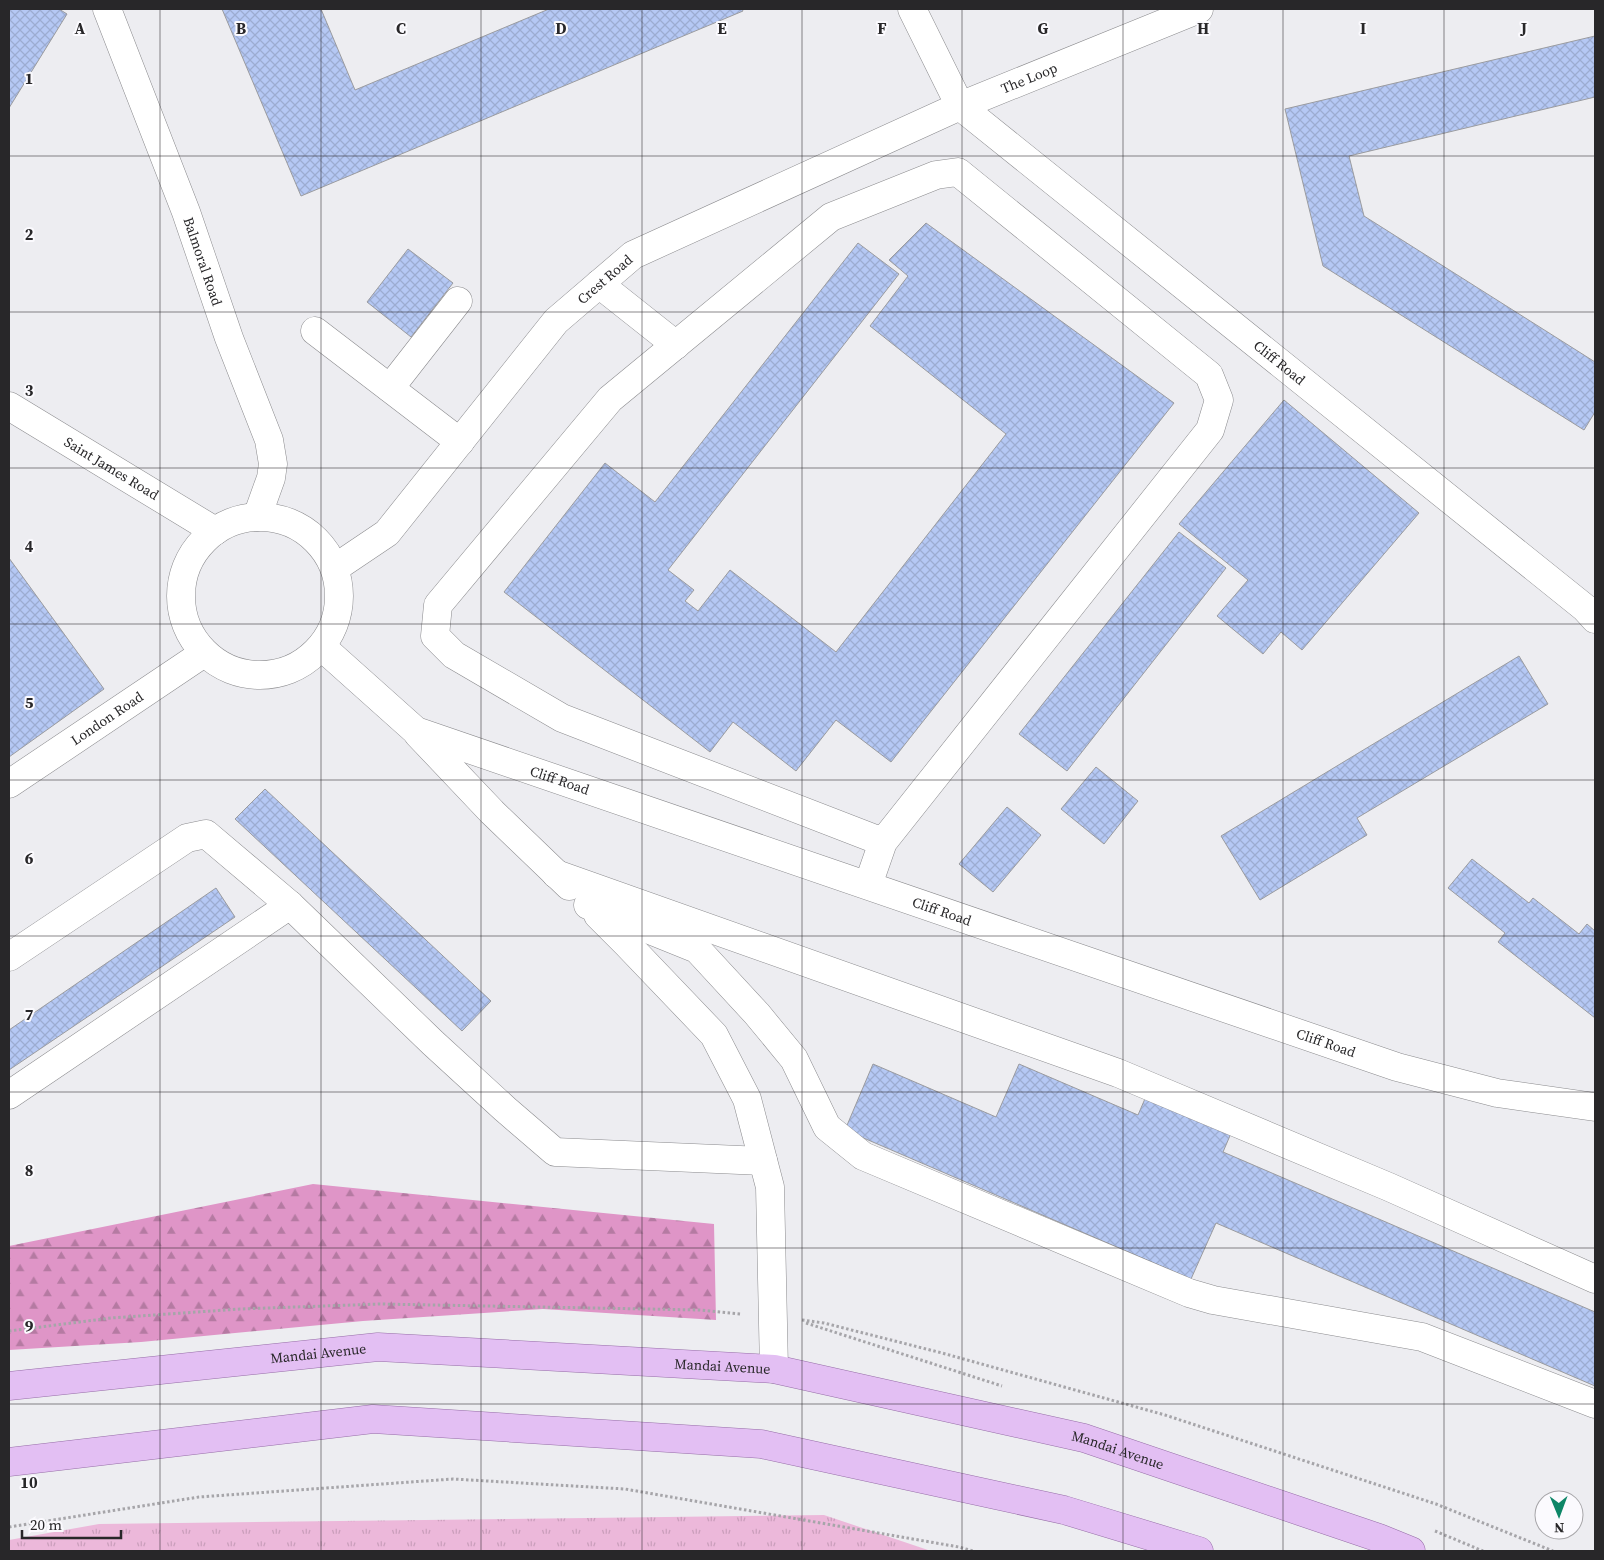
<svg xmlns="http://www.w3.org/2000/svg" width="1604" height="1560" viewBox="0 0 1604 1560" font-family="'Source Serif 4',serif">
	<defs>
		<pattern id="grass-tufts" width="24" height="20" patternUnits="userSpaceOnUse" patternTransform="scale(1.25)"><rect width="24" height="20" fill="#ecb8da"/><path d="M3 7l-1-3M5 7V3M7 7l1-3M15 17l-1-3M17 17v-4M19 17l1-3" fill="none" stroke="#ca9ebb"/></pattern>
		<pattern id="forest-firs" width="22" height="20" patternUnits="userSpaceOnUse" patternTransform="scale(1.25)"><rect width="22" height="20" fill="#df95c7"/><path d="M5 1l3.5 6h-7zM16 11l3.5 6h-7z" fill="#b57aa2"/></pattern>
		<pattern id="building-cross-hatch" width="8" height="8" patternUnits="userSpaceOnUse" patternTransform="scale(1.25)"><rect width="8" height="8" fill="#b5c8f4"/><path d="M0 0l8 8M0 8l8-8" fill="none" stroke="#9cacd1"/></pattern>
	</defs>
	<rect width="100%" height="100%" fill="#ededf1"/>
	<path fill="url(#grass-tufts)" d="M824,1515L931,1551H9V1540L99,1524Z"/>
	<path fill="url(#forest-firs)" d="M313,1184L714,1224L716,1320L543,1309L363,1321L141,1342L9,1350V1246Z"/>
	<path fill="url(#building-cross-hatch)" stroke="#9a9b9f" d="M9,9H59L67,14L9,108Z
		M222,9H321L355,90L549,9H742L743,11L301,196Z
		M1595,36V97L1349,156L1364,216L1595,362V412L1584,430L1323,266L1285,109Z
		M926,223L1174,403L891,762L836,720L796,771L733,722L710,752L504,592L605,463L655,502L858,243L899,274L668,570L694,590L685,601L698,611L730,570L836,652L1006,434L870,326L908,276L889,260Z
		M408,249L453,283L411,337L367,302Z
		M1284,400L1419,513L1302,650L1281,632L1263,654L1217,616L1248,580L1179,524Z
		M1179,532L1226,568L1067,771L1019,734Z
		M9,558L104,689L9,757Z
		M1519,656L1548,704L1357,818L1367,835L1260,900L1221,836Z
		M1096,767L1138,801L1104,844L1061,809Z
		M265,789L491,1001L462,1031L235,819Z
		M1007,807L1041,835L993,892L959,864Z
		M1472,859L1529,903L1533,898L1579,934L1587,924L1595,931V1018L1498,942L1505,933L1448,888Z
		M216,888L235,917L9,1070V1030Z
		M873,1064L996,1117L1019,1064L1138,1115L1147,1094L1232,1131L1223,1152L1595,1312V1386L1216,1223L1191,1279L845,1130Z"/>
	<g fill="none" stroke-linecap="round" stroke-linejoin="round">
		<g stroke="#8b8b8e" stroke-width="29">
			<g id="minor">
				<path id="s1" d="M107,9L186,212L229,338L269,440L273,464L271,478L257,517"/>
				<path id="s2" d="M912,9L960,106L1585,608L1595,619"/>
				<path d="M599,284L676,345"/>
				<path d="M315,331L460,442"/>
				<path d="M390,388L458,301"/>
				<path id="s3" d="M9,406L215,531"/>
				<circle cx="260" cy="596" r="79"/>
				<path id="s4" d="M335,568L387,533L556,321L633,255L960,106L1199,9"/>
				<path id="s5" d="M322,647L416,731L1397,1067L1497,1093L1595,1107"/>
				<path d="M418,734L492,812L569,886"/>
				<path id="s6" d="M9,784L204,653"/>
				<path d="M556,874L1118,1073L1389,1187L1595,1279"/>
				<path d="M868,885L883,842L562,718L454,655L435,636L438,605L610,399L831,217L936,175L958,172L1209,375L1219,400L1210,430L883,842"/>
				<path d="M588,905L697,949L757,1014L794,1059L827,1127L863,1156L1189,1293L1213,1300L1422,1337L1595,1404"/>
				<path d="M598,915L626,943L714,1035L747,1099L770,1187L774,1369"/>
				<path d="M9,957L187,838L206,834L290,905L433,1043L505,1109L555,1152L763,1161"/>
				<path d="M9,1095L290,905"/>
			</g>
		</g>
		<g stroke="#966ea7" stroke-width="29">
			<g id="major">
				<path id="s7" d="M9,1386L378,1347L774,1369L1084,1438L1379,1538L1411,1551"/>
				<path d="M9,1462L373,1419L761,1444L1064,1510L1199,1551"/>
			</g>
		</g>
		<path stroke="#a6a5a9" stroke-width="3" stroke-dasharray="2.5 2.5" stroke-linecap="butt" d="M802,1320L824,1323L942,1353L1165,1415L1436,1504L1553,1551
			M806,1323L1002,1386
			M9,1331L111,1318L240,1309L380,1304L700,1310L741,1314
			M9,1527L199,1497L453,1479L625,1489L959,1547L973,1551
			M1435,1531L1483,1551"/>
		<use href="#minor" stroke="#fff" stroke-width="28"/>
		<use href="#major" stroke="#e3bff3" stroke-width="28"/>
	</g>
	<path fill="none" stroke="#282729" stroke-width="1" stroke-opacity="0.55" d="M160,9V1551M321,9V1551M481,9V1551M642,9V1551M802,9V1551M962,9V1551M1123,9V1551M1283,9V1551M1444,9V1551M9,156H1595M9,312H1595M9,468H1595M9,624H1595M9,780H1595M9,936H1595M9,1092H1595M9,1248H1595M9,1404H1595"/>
	<g text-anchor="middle" stroke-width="4" stroke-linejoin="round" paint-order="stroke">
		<g font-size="14" fill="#282729" stroke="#fbfafe">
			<text dy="5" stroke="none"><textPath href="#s4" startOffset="869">The Loop</textPath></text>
			<text dy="5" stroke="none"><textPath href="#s1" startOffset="270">Balmoral Road</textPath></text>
			<text dy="5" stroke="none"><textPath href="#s4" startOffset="398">Crest Road</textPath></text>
			<text dy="5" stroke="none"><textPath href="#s2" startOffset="518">Cliff Road</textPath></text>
			<text dy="5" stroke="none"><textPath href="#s3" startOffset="120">Saint James Road</textPath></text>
			<text dy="5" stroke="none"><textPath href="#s6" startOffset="118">London Road</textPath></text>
			<text dy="5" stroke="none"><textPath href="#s5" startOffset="278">Cliff Road</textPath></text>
			<text dy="5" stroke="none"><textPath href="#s5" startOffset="682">Cliff Road</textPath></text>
			<text dy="5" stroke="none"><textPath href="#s5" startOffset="1088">Cliff Road</textPath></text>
			<text dy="5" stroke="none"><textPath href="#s7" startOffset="311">Mandai Avenue</textPath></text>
			<text dy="5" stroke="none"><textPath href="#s7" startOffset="716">Mandai Avenue</textPath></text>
			<text dy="5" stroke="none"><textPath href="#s7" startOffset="1121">Mandai Avenue</textPath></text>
		</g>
	</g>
	<g font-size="16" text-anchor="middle" font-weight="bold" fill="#282729" stroke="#fbfafe" stroke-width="4" stroke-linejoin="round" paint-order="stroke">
		<text x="80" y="34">A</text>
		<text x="241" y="34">B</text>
		<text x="401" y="34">C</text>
		<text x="561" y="34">D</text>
		<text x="722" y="34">E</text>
		<text x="882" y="34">F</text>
		<text x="1043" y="34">G</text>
		<text x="1203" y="34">H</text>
		<text x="1363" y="34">I</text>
		<text x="1524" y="34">J</text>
		<text x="29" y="84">1</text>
		<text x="29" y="240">2</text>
		<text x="29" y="396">3</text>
		<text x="29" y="552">4</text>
		<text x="29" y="708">5</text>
		<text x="29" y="864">6</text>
		<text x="29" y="1020">7</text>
		<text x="29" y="1176">8</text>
		<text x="29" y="1332">9</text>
		<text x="29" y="1488">10</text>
	</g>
	<rect width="1604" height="1560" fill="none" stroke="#282729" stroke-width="20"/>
	<g transform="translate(1559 1515) rotate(179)"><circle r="24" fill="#fbfafe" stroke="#a7a6a9"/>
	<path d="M0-4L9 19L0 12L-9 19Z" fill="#0d8667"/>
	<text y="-8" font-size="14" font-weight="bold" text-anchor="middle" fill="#282729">N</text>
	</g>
	<path d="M22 1530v8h99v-8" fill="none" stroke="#282729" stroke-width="2.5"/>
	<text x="30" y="1530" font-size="15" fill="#282729" stroke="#fbfafe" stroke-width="4" paint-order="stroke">20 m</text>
</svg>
